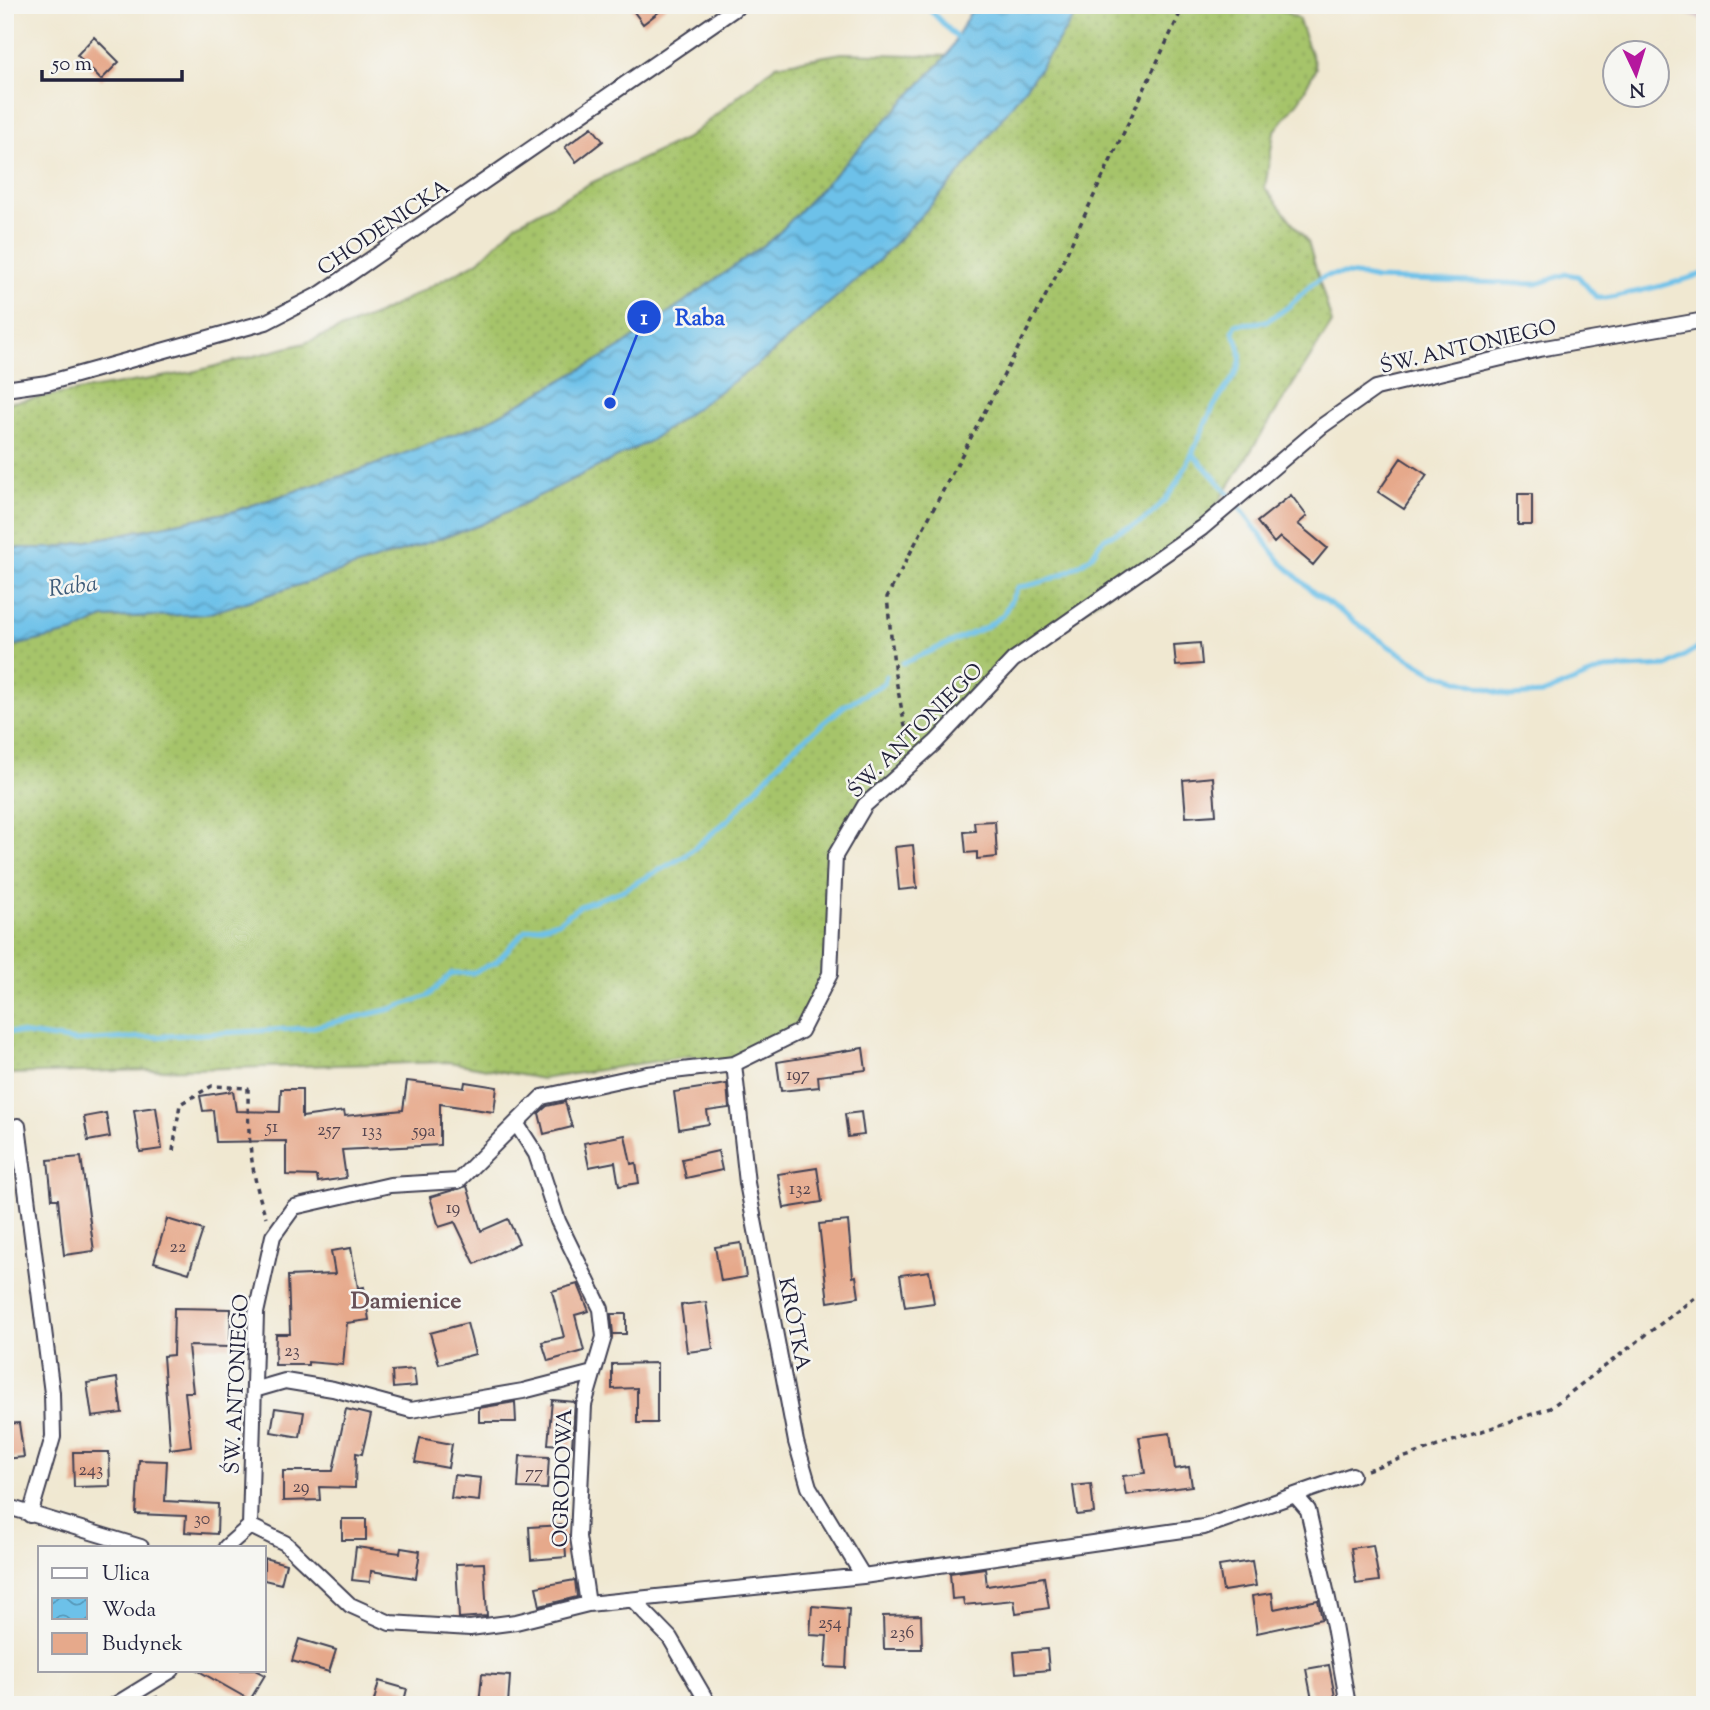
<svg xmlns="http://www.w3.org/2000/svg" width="1710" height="1710" viewBox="0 0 1710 1710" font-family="'Sorts Mill Goudy',serif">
	<defs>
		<pattern id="grass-dots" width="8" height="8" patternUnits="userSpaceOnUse" patternTransform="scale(1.75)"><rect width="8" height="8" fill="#a6c46b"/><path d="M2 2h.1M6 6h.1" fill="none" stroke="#8fa85e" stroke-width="1.8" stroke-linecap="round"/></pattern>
		<pattern id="water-waves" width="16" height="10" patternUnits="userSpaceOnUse" patternTransform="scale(1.75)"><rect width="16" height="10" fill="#6dc1e9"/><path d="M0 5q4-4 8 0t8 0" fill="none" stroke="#599cbe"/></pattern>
	</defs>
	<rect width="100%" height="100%" fill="#f6f6f2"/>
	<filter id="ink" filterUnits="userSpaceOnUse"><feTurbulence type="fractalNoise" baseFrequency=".0143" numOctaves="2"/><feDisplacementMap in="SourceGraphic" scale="14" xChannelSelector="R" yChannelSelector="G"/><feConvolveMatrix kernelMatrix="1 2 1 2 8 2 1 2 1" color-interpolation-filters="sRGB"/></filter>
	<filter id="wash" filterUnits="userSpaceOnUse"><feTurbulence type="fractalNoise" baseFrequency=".00686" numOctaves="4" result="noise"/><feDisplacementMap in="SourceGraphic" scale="28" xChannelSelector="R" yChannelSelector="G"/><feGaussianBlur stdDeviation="1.57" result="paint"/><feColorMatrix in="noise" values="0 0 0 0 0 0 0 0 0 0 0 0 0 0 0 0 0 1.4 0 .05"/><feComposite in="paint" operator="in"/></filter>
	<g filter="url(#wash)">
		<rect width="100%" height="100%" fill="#f0e8d1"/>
		<path fill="#d2bdc6" d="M1658,5H1705V21Z"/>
		<path fill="url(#grass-dots)" stroke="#647353" stroke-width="2" d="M1082,5H1270L1298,18L1316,68L1300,99L1274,132L1265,188L1308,242L1332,323L1202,528L1013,660L865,805L835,856L830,974L801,1031L734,1064L689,1056L542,1079L449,1062L5,1074V648L74,632L103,618L207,614L327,576L480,525L650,441L766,358L880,259L957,177L1038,71Z
			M842,53L947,56L775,237L615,351L484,423L369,467L234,511L54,548H5V403L192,372L305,343L378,314L479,261L516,224L591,183L689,137L776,65Z"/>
		<path fill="url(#water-waves)" stroke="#487292" stroke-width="2" d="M974,5H1082L1038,71L957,177L880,259L766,358L650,441L480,525L327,576L207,614L103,618L74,632L5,648V548H54L235,511L369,467L484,423L615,351L775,237L947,56Z"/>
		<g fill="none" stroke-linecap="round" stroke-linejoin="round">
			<path stroke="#6dc1e9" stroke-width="5" d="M925,5L962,43
				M1193,454L1229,494
				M1240,508L1280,561L1312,591L1390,647L1432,672L1509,696L1542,694L1605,669L1668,666L1705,643
				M903,663L986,627L1003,615L1018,587C1043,584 1067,574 1088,559C1095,555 1097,544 1104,539C1118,530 1135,528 1148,517C1183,488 1193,447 1213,408C1229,378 1253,368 1233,332L1236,324C1245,323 1260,324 1268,320C1317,295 1303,261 1376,279L1537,284L1566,274L1578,276L1597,298C1612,299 1621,294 1635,292C1660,287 1681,281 1705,273
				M5,1031L76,1041L309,1028L391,1009L428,996L452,973H472L496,962L526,930L558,922L580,906L621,891L685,856L729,819L791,750L844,706L884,683L886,676"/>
		</g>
		<g id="blocks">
			<path fill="#e6a98b" d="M629,5H668L643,24Z
				M94,37L119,62L101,80L77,55Z
				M592,127L603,141L576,162L565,147Z
				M1401,458L1427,475L1404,509L1378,492Z
				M1518,494H1532V525H1518Z
				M1291,495L1307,516L1298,524L1327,548L1313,565L1280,537L1274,543L1257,522Z
				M1200,643L1202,664L1176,666L1174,645Z
				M1213,777L1216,815L1186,817L1183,780Z
				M995,821L997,857L977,859V852L966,853L964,832L975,831L974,822Z
				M913,845L917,888L899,890L895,847Z
				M863,1048L866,1070L818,1076L819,1087L781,1091L777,1062Z
				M407,1081L464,1088L465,1082L497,1087L494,1112L440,1104V1145L342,1150L346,1178L318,1182L317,1176L286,1175V1141L216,1142L213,1110L203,1111L200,1096L233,1091L236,1111L280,1112L281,1089H302V1117L344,1111L345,1116L403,1110Z
				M727,1084L729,1108L707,1111L709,1124L679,1129L674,1092Z
				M565,1102L572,1127L544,1134L539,1113L547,1106Z
				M156,1107L162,1149L140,1152L134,1110Z
				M861,1112L864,1135L848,1137L845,1114Z
				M106,1113L110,1137L88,1141L84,1117Z
				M625,1135L631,1164L636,1163L639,1183L619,1186L615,1162L589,1167L584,1143Z
				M718,1151L722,1170L686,1178L682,1159Z
				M81,1157L94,1251L64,1255L58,1199H52L48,1160Z
				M817,1168L822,1202L784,1208L778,1174Z
				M467,1186L481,1231L508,1219L519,1243L475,1264L455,1222L439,1227L430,1197Z
				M167,1219L203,1230L189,1273L154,1262Z
				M848,1221L853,1277L856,1276L859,1297L828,1302L819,1224Z
				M741,1243L746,1277L721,1281L715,1247Z
				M351,1248L358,1288L364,1287L369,1320L347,1323L343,1365L308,1362V1365H275L276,1334H290L288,1276L335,1274L331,1251Z
				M929,1271L934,1303L905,1307L900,1275Z
				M578,1284L589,1311L575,1315L584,1351L548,1361L542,1342L564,1337L552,1291Z
				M706,1302L713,1349L687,1352L681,1305Z
				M174,1308L231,1309L230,1347L188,1346L193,1392H185L191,1446L170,1449L163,1356L173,1355Z
				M611,1314H626V1334H613Z
				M467,1323L475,1354L439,1364L430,1333Z
				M657,1363V1423H637V1388L612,1389V1364Z
				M414,1369L416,1386L393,1388L392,1371Z
				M117,1378L122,1413L92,1417L87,1383Z
				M552,1400L575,1402L572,1446L548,1444Z
				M515,1402L516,1422H479V1408Z
				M275,1408L304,1412L300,1437L271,1432Z
				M346,1409L371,1415L362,1454L356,1453L355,1488L319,1487L320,1500L283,1501V1471H333Z
				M19,1423L24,1457L5,1459V1424Z
				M1170,1433L1175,1469L1189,1467L1192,1486L1126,1495L1123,1476L1145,1473L1139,1437Z
				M420,1438L452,1444L448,1468L415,1462Z
				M73,1452H109L110,1486L74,1487Z
				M520,1456L549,1457L547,1489L518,1488Z
				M139,1460L167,1461L165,1501L218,1504L217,1534L185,1532L186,1516L136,1514Z
				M454,1475L481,1478L479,1501L451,1498Z
				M1091,1484L1094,1513L1077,1515L1073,1486Z
				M342,1519H366V1540H342Z
				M564,1525L566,1557L531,1560L529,1527Z
				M1373,1545L1379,1581L1356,1584L1351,1548Z
				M356,1547L400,1553L401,1548L420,1551L416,1578L371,1571L370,1582L352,1580Z
				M264,1558L286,1564L281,1584L264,1580Z
				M1252,1561L1256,1586L1223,1591L1219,1566Z
				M484,1563L487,1616L459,1618L456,1564Z
				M985,1568L987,1586L1044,1577L1049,1608L1016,1613L1014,1600L964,1605L963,1598L952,1599L950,1573Z
				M575,1580L577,1597L540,1606L536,1587Z
				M1272,1593L1274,1609L1318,1600L1322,1619L1257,1633L1252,1596Z
				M812,1606L849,1609L846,1668L825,1667L827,1636L810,1635Z
				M921,1615L922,1649H884L883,1616Z
				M299,1639L336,1650L329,1672L292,1661Z
				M1047,1649L1049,1670L1016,1673L1014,1652Z
				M1329,1665L1336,1702L1313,1705L1306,1669Z
				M197,1670H255L265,1675L250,1700Z
				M482,1674L510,1676L508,1704L479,1705Z
				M379,1681L407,1689L403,1705H373Z"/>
		</g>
	</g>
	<g filter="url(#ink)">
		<use href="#blocks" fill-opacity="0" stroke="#414052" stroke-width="2"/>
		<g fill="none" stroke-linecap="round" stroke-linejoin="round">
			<g stroke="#414052" stroke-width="18">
				<path id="minor" d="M5,389L47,383L266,322L322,293L740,5
					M734,1064L747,1183L796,1442L809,1487L863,1576
					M516,1123L536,1154L558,1221L601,1309L604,1337L584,1405L578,1537L588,1604
					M18,1126L52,1393L53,1437L30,1515
					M254,1390L285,1381L333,1389L411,1410L523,1391L593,1373
					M1295,1495L1308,1510L1334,1626L1348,1705
					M5,1506L141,1547
					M250,1526L285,1543L350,1605L390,1623L470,1628L516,1622L588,1604L863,1576L1204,1527L1352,1475
					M226,1547L250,1526L256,1313L273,1236L294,1207L390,1185L458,1181L542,1097L647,1074L734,1064L801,1031L830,974L835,856L865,805L936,742L1013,660L1202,528L1322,426L1376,388L1539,349L1705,320
					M633,1600L670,1638L709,1705
					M115,1705L172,1670"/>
			</g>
			<path stroke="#414052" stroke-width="3.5" stroke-dasharray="5 5" stroke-linecap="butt" d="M909,747L895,675L887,597L1055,278L1184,5
				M173,1151L180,1104L212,1086L248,1088C248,1136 250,1172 266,1217
				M1367,1470L1550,1408L1705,1290
				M156,1696L158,1705"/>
			<use href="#minor" stroke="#fff" stroke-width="14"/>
		</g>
	</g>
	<g text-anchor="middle" stroke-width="5" stroke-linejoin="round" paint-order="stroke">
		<g font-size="18" fill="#53444f">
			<text x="798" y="1080">197</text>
			<text x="272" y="1132">51</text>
			<text x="329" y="1135">257</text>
			<text x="372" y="1136">133</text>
			<text x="424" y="1136">59a</text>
			<text x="800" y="1194">132</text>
			<text x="453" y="1213">19</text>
			<text x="178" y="1252">22</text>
			<text x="292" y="1356">23</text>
			<text x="91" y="1475">243</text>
			<text x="534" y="1478">77</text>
			<text x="301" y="1492">29</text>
			<text x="202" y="1524">30</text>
			<text x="830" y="1628">254</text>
			<text x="902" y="1638">236</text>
		</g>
		<g font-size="21" fill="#22223b" stroke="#f6f6f2">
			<text transform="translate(383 227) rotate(-34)" y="7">CHODENICKA</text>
			<text transform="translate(1468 346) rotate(-13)" y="7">ŚW. ANTONIEGO</text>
			<text transform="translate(915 730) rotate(-45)" y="7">ŚW. ANTONIEGO</text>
			<text transform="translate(795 1324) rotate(79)" y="7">KRÓTKA</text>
			<text transform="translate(236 1384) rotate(-87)" y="7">ŚW. ANTONIEGO</text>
			<text transform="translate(562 1478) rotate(-88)" y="7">OGRODOWA</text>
		</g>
		<g font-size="23" font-style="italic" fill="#3c5a78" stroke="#f6f6f2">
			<text transform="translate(73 585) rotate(-7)" y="8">Raba</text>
		</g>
		<g font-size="24" font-weight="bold" fill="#675157" stroke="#f6f6f2">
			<text x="406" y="1308">Damienice</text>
		</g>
	</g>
	<path fill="none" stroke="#1d4ed8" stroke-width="2.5" d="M610 403L644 317"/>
	<g fill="#1d4ed8" stroke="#f6f6f2" stroke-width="2.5">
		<circle cx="610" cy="403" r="7"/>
		<circle cx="644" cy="317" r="18"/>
	</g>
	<g font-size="21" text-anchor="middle" font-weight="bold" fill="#fff">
		<text x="644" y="324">1</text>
	</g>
	<g font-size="23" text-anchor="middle" font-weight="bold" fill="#1d4ed8" stroke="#f6f6f2" stroke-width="5" stroke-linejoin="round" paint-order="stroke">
		<text x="700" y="325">Raba</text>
	</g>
	<rect width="1710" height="1710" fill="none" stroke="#f6f6f2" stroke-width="28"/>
	<rect x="38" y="1546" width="228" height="126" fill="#f6f6f2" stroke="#a1a1a9" stroke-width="2"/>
	<rect x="52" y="1568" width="35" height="10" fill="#ffffff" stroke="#a1a1a9" stroke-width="2"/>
	<text x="102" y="1580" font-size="21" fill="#22223b">Ulica</text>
	<rect x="52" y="1598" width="35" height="21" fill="url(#water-waves)" stroke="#a1a1a9" stroke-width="2"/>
	<text x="102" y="1616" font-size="21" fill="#22223b">Woda</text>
	<rect x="52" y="1633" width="35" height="21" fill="#e6a98b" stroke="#a1a1a9" stroke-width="2"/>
	<text x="102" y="1650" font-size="21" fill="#22223b">Budynek</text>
	<g transform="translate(1636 74) rotate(176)"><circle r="33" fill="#f6f6f2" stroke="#a1a1a9" stroke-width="2"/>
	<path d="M0-5L12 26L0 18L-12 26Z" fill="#b5179e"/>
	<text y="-10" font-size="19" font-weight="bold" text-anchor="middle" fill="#22223b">N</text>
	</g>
	<path d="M42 70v10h140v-10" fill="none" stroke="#22223b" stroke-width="3.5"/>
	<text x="52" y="70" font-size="21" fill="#22223b" stroke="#f6f6f2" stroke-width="5" paint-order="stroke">50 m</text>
</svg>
